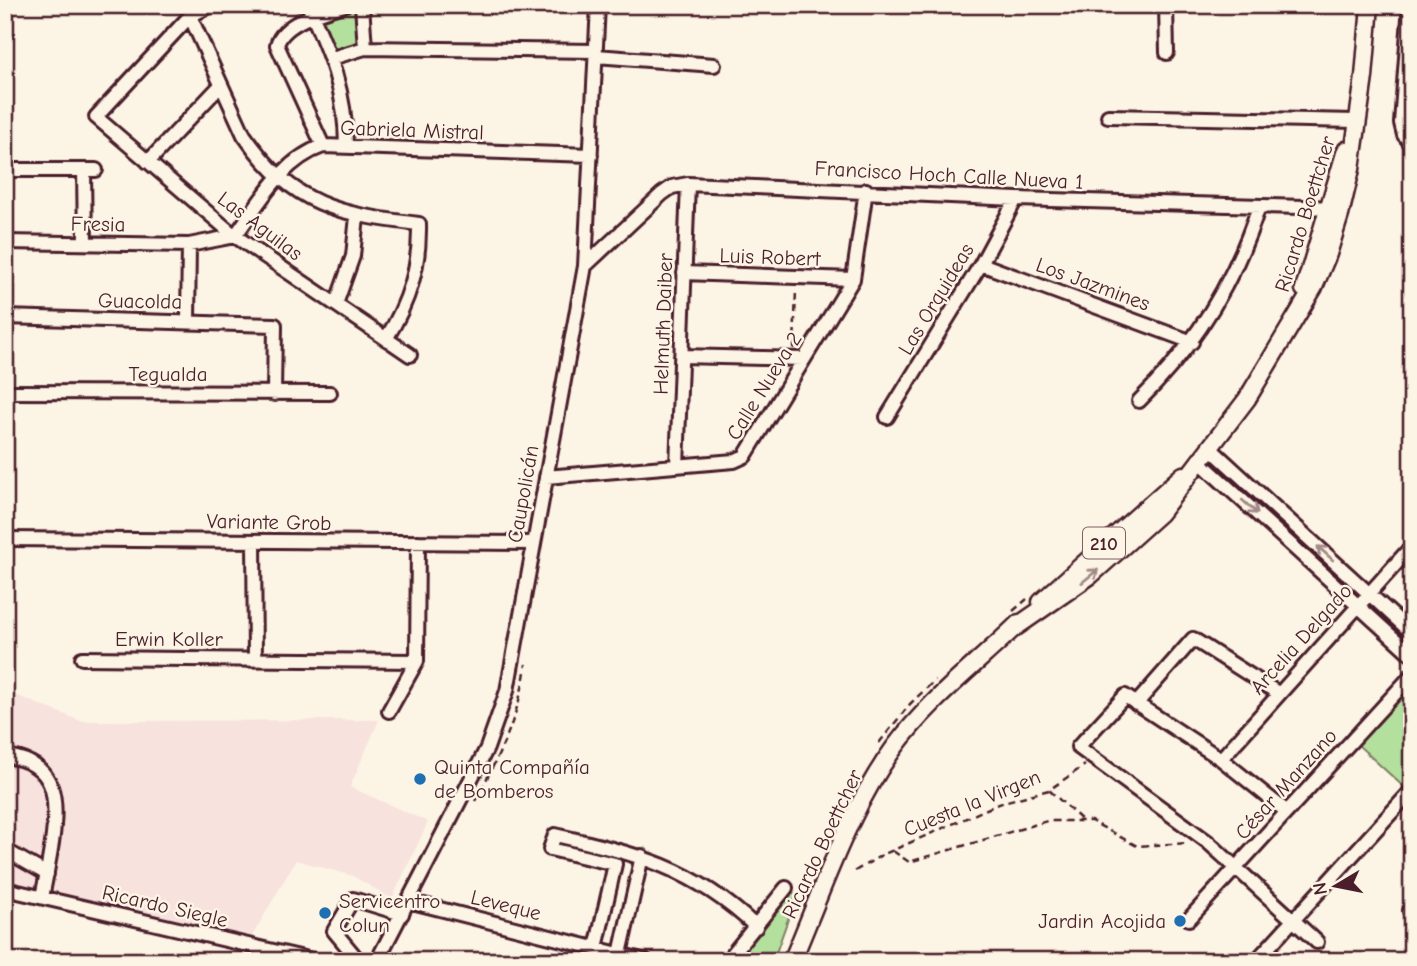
<svg xmlns="http://www.w3.org/2000/svg" width="1417" height="966" viewBox="0 0 1417 966" font-family="'Comic Neue',sans-serif">
	<rect width="100%" height="100%" fill="#fcf5e5"/>
	<filter id="ink" filterUnits="userSpaceOnUse"><feTurbulence type="fractalNoise" baseFrequency=".0143" numOctaves="2"/><feDisplacementMap in="SourceGraphic" scale="14" xChannelSelector="R" yChannelSelector="G"/><feConvolveMatrix kernelMatrix="1 2 1 2 8 2 1 2 1" color-interpolation-filters="sRGB"/></filter>
	<g filter="url(#ink)">
		<path fill="#f7e2dd" d="M5,691L81,721L379,720L350,787L428,822L392,899L353,876L296,860L251,938L5,880Z"/>
		<path fill="#b4e09e" stroke="#7f8064" stroke-width="2" d="M353,5H358L361,45L336,52L320,15Z
			M1412,686V783L1406,789L1358,745Z
			M788,893L797,894L773,961H732Z"/>
		<g fill="none" stroke-linecap="round" stroke-linejoin="round">
			<g stroke="#4a1f2b" stroke-width="18">
				<path id="minor" d="M212,5L190,16L96,117L235,236L410,355
					M308,5C330,54 346,91 346,147
					M362,5L365,48
					M1166,5L1167,53
					M1410,5L1401,123L1404,135L1412,145
					M190,16L244,135C294,207 338,214 419,224C420,267 409,302 386,339
					M596,56L714,65
					M332,58L365,48L596,51
					M1108,116L1356,121
					M323,146L277,45C283,22 324,11 344,5
					M148,162L221,85
					M5,170H96
					M84,171L85,243
					M5,242L189,245L235,236C260,202 282,160 323,146L591,155
					M981,264L1192,342
					M585,266L662,194L672,187L688,184L1016,199L1338,208
					M684,273L853,279
					M336,304L353,256L357,216
					M5,317L275,325L274,394
					M188,322L189,245
					M681,356L803,359
					M5,392L330,393
					M1139,401C1196,345 1235,281 1259,206
					M887,417L981,264L1016,199
					M1210,448L1412,633
					M1199,461L1412,655
					M677,466L688,184
					M546,477L734,461L745,456L853,279L866,190
					M5,539L533,543
					M254,541L255,659
					M82,658L417,661
					M1136,704L1193,639L1278,693
					M389,711L417,661L418,542
					M5,756C58,762 58,800 52,843C49,861 46,879 42,897
					M1221,759L1412,546
					M1287,812L1221,759L1125,696L1078,747L1208,842L1317,942
					M5,850L47,874
					M5,889L317,961
					M408,901L646,961
					M1412,909L1410,911L1412,913
					M1189,919L1412,675
					M596,948L615,864L550,849L555,835C637,854 693,867 756,927
					M620,954L642,856
					M359,961L334,931L353,899L402,914
					M377,961L487,748L507,691L585,266L598,5
					M727,961L786,888
					M1256,961L1412,790"/>
			</g>
			<g stroke="#4a1f2b" stroke-width="21">
				<path id="major" d="M1304,289L1346,150
					M1041,602L1183,475
					M1013,629L1091,575L1160,513L1247,399L1314,287L1328,254L1340,215L1351,169L1364,77L1370,5
					M792,961C823,889 848,811 894,748C929,700 977,664 1019,623"/>
			</g>
			<path stroke="#4a1f2b" stroke-width="2.5" stroke-dasharray="7 5" stroke-linecap="butt" d="M794,349L796,289
				M1013,611L1027,599
				M879,743L910,704L935,680
				M1049,790L1083,821
				M475,801C499,756 520,715 526,664
				M893,851L909,862L1047,821H1091L1137,846L1189,843
				M855,871L882,855L989,808L1007,801L1049,790L1085,765"/>
			<use href="#minor" stroke="#fcf5e5" stroke-width="12"/>
			<use href="#major" stroke="#fcf5e5" stroke-width="16"/>
		</g>
		<defs><path id="oneway-shaft" d="M-6 0H5M1.5-3L5.5 0L1.5 3" fill="none" stroke-width="1.6" stroke-linecap="round" stroke-linejoin="round" transform="scale(1.75)"/></defs>
		<g stroke="#a38a88">
			<use href="#oneway-shaft" transform="translate(1250 507) rotate(42)"/>
			<use href="#oneway-shaft" transform="translate(1325 553) rotate(-138)"/>
			<use href="#oneway-shaft" transform="translate(1090 576) rotate(-39)"/>
		</g>
	</g>
	<g fill="#1f6fb2" stroke="#fcf5e5" stroke-width="2.5">
		<circle cx="420" cy="779" r="7"/>
		<circle cx="325" cy="913" r="7"/>
		<circle cx="1180" cy="921" r="7"/>
	</g>
	<g text-anchor="middle" stroke-width="5" stroke-linejoin="round" paint-order="stroke">
		<rect fill="#fcf5e5" stroke="#7f5f63" stroke-width="2" x="1083" y="527.5" width="42" height="31" rx="5"/>
		<g font-size="19" font-weight="bold" fill="#4a1f2b">
			<text x="1104" y="550">210</text>
		</g>
		<g font-size="21" fill="#4a1f2b" stroke="#fcf5e5">
			<text transform="translate(412 130) rotate(2)" y="7">Gabriela Mistral</text>
			<text transform="translate(949 175) rotate(3)" y="7">Francisco Hoch Calle Nueva 1</text>
			<text transform="translate(1305 214) rotate(-73)" y="7">Ricardo Boettcher</text>
			<text transform="translate(98 224) rotate(1)" y="7">Fresia</text>
			<text transform="translate(260 226) rotate(37)" y="7">Las Aguilas</text>
			<text transform="translate(770 257) rotate(2)" y="7">Luis Robert</text>
			<text transform="translate(1093 284) rotate(20)" y="7">Los Jazmines</text>
			<text transform="translate(936 299) rotate(-59)" y="7">Las Orquideas</text>
			<text transform="translate(140 301) rotate(1)" y="7">Guacolda</text>
			<text transform="translate(663 324) rotate(-88)" y="7">Helmuth Daiber</text>
			<text x="168" y="381">Tegualda</text>
			<text transform="translate(764 386) rotate(-58)" y="7">Calle Nueva 2</text>
			<text transform="translate(523 494) rotate(-80)" y="7">Caupolicán</text>
			<text transform="translate(269 522) rotate(1)" y="7">Variante Grob</text>
			<text x="169" y="646">Erwin Koller</text>
			<text transform="translate(1301 639) rotate(-48)" y="7">Arcelia Delgado</text>
			<text transform="translate(1286 784) rotate(-48)" y="7">César Manzano</text>
			<text transform="translate(972 803) rotate(-22)" y="7">Cuesta la Virgen</text>
			<text transform="translate(822 844) rotate(-65)" y="7">Ricardo Boettcher</text>
			<text transform="translate(506 905) rotate(14)" y="7">Leveque</text>
			<text transform="translate(165 906) rotate(13)" y="7">Ricardo Siegle</text>
		</g>
		<g font-size="21" fill="#4a1f2b" stroke="#fcf5e5" text-anchor="start">
			<text x="434" y="774">Quinta Compañía<tspan x="434" dy="24">de Bomberos</tspan></text>
			<text x="339" y="908">Servicentro<tspan x="339" dy="24">Colun</tspan></text>
			<text x="1166" y="928" text-anchor="end">Jardin Acojida</text>
		</g>
	</g>
	<rect width="1417" height="966" fill="none" stroke="#fcf5e5" stroke-width="28"/>
	<rect x="14" y="14" width="1389" height="938" fill="none" stroke="#4a1f2b" stroke-width="2.5" filter="url(#ink)"/>
	<g transform="translate(1336 886) rotate(260)" stroke="#fcf5e5" stroke-width="5" paint-order="stroke">
	<path d="M0-5L12 26L0 18L-12 26Z" fill="#4a1f2b"/>
	<text y="-10" font-size="19" font-weight="bold" text-anchor="middle" fill="#4a1f2b">N</text>
	</g>
</svg>
